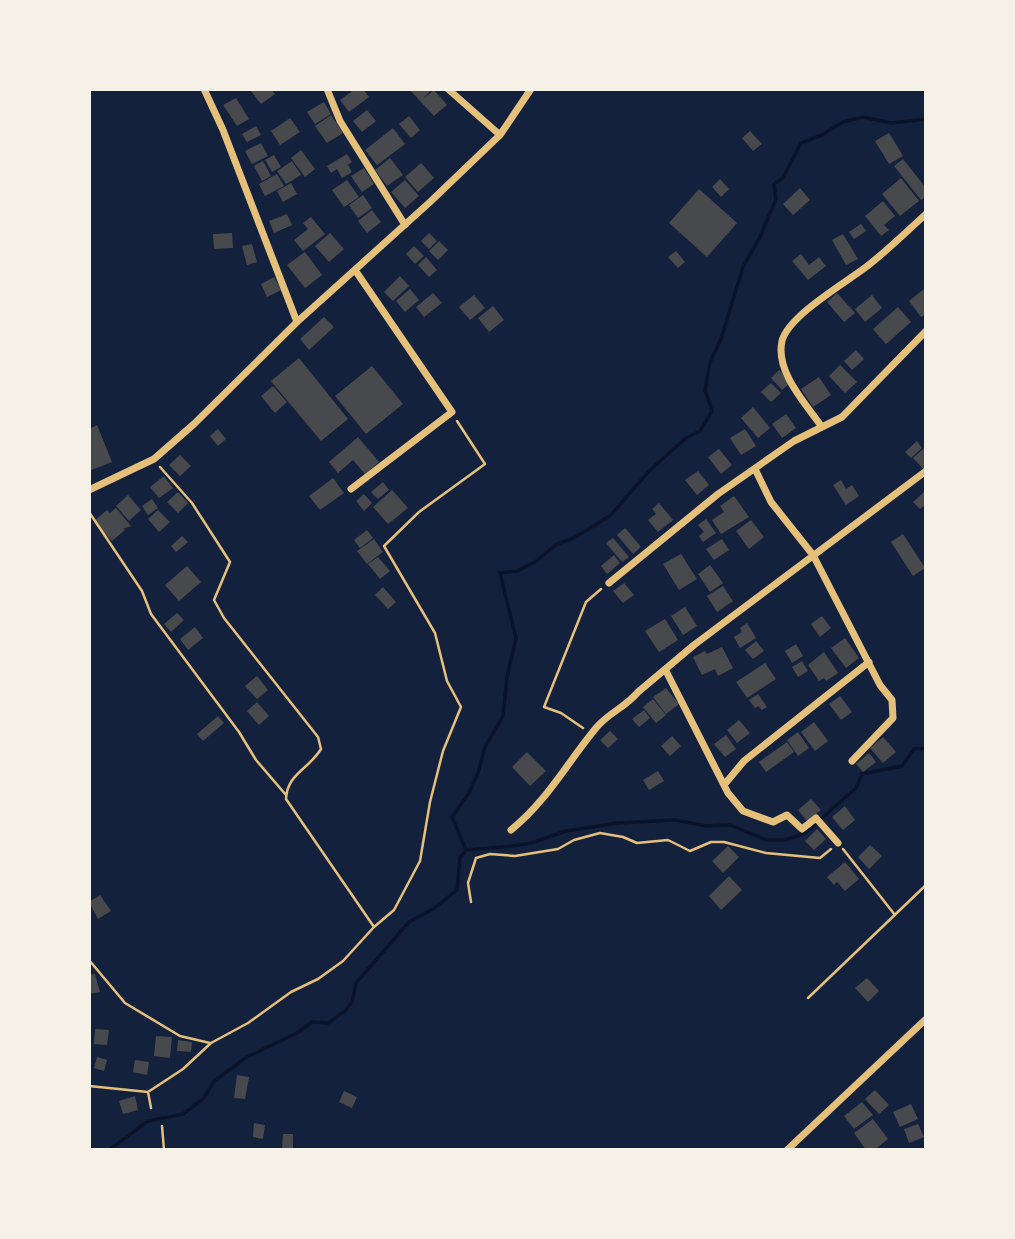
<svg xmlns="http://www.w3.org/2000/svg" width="1015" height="1239" viewBox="0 0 1015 1239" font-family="'Roboto Condensed',sans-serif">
	<rect width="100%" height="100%" fill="#14213d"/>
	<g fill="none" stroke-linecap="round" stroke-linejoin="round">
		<path stroke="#0b132b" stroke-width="3.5" d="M466,850L513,846L531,843L566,831L618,823L675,820L707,826L730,825L766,840H785L805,833L856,788L862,774L902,766L914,749L926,748
			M109,1150L148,1121L183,1114L203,1099L214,1081L247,1057L297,1033L312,1022L328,1023L345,1011L352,1002L356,983L409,922L433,909L457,890L460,858L466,850L452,817L469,793L478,773L485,747L503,716L507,677L516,638L500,573L517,571L535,562L557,544L574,538L611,515L649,471L686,438L700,431L712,411L705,390L710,362L721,339L743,267L760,237L776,199L774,184L783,178L801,143L822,135L843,122L863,117L891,123L926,119"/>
	</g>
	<path fill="#48494c" d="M253,89H271L275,94L261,104L251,91Z
		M355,89H363L369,97L349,112L340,100Z
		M409,89H432L423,99L434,90L447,105L434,116Z
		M236,98L249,119L237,126L223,105Z
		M324,102L331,114L315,124L307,112Z
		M367,110L376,121L362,132L353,121Z
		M331,115L343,133L327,143L315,126Z
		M409,116L420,130L411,138L399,124Z
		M290,118L300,132L280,145L271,131Z
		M256,126L261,135L247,142L242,134Z
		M393,128L405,144L377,165L365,150Z
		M750,131L762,144L753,151L742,138Z
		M889,133L903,156L889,164L875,141Z
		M261,143L268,156L252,164L245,151Z
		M301,150L315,169L305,177L291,158Z
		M347,154L352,162L348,165L352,172L342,178L337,169L331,173L327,166Z
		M274,155L281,167L272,172L265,160Z
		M390,158L403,175L387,186L375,170Z
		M903,159L926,188V196L921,200L894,166Z
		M263,161L271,176L262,181L254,166Z
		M292,161L301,175L286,184L277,171Z
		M421,163L434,178L418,192L405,177Z
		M364,168L374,184L362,192L351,176Z
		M277,174L284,186L265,196L259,184Z
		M901,178L919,201L900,216L882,194Z
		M720,179L729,189L721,197L712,187Z
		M347,180L359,197L344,207L332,190Z
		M405,180L419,196L405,208L391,192Z
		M291,183L297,194L283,202L277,191Z
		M800,188L810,200L793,215L783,204Z
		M699,189L737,223L707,257L669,223Z
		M363,195L372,208L358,218L349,205Z
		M883,201L895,216L884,225L889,230L881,236L865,216Z
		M372,210L381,222L367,233L358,221Z
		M287,214L292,225L274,233L269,221Z
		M311,217L325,234L303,251L294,240L308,229L303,223Z
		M861,224L866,231L854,239L849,232Z
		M232,233L233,248L214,249L213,234Z
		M330,233L344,249L329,262L315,246Z
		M429,233L437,241L429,249L421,241Z
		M843,234L858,259L846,265L832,240Z
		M439,241L448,250L438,260L429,251Z
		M252,244L257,262L247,265L242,246Z
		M414,246L424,256L415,264L406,254Z
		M676,251L685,262L678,268L668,257Z
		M305,252L322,275L305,288L287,265Z
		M801,254L809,265L819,257L826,266L808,280L792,261Z
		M426,257L437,270L429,277L418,265Z
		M400,276L409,286L393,301L384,292Z
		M274,277L281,290L267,297L261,284Z
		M410,289L419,300L405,312L396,301Z
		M924,289L926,314L921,317L909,301Z
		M433,293L442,303L424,317L416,307Z
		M837,293L855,313L844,322L827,302Z
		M474,295L485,308L470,320L459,307Z
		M872,295L882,308L865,322L855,309Z
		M493,306L504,320L489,332L478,318Z
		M898,307L911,322L886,344L873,329Z
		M324,317L334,327L309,350L300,339Z
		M856,350L864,359L852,370L844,361Z
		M299,358L348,419L321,441L271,381Z
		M840,365L857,382L845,393L829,376Z
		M372,366L403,404L366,434L335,396Z
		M779,370L790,383L782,390L771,378Z
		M819,377L831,395L813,407L801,389Z
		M771,383L781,393L771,402L761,392Z
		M273,386L287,402L275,413L261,396Z
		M753,407L770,428L758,438L741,418Z
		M786,414L796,428L782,438L772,424Z
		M97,425L112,462L89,471V429Z
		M218,429L226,439L218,446L210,436Z
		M745,429L756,446L741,455L730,438Z
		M358,437L379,462L365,474L353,460L338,473L329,462Z
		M917,441L922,448L911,458L905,452Z
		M924,448L926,451L924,470L913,458Z
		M719,449L732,465L721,474L708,457Z
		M180,455L191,466L180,476L169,465Z
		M698,471L709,485L697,495L685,480Z
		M164,476L173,488L159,498L150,487Z
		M333,478L344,493L320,510L309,496Z
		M841,480L846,489L852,485L859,496L846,505L833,485Z
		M383,482L389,490L378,499L371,492Z
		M392,490L408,508L388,524L373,507Z
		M178,492L188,503L178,513L167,502Z
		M924,492L926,504L920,509L913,502Z
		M364,494L372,503L364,511L356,501Z
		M128,495L141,510L129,521L116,506Z
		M734,496L749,517L721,534L712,520L724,512L720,506Z
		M152,499L158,508L148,515L142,506Z
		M659,503L673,520L658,532L648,520L656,514L652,509Z
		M116,508L131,526L123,529L125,530L112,541L94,521L107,510L110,513Z
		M158,510L170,522L159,532L148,519Z
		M706,519L716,533L703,542L699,536L704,532L698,525Z
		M751,520L764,537L749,549L736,531Z
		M625,528L641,547L633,554L617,535Z
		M367,530L373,538L360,548L354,540Z
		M903,534L925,568L913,576L891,542Z
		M182,536L188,542L176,552L171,546Z
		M613,538L629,557L622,562L606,543Z
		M374,539L383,552L367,564L357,551Z
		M722,539L729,550L714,560L706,549Z
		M681,554L697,579L679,590L663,564Z
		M614,555L620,563L607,574L601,566Z
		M378,557L390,571L380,579L368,564Z
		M710,565L723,583L710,592L698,574Z
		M187,566L201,582L179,601L165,585Z
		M624,583L634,595L623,603L613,591Z
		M723,586L733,601L717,612L707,596Z
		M383,587L396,602L388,609L375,595Z
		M685,607L697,626L683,635L671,616Z
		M177,613L184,620L171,632L164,624Z
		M822,616L831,628L820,637L811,624Z
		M665,619L678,640L659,652L645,631Z
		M747,623L756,638L740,648L734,637L742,632L740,628Z
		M195,627L203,638L188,650L180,639Z
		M845,638L859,658L846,668L831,648Z
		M756,641L764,651L753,659L745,650Z
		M796,644L803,656L792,663L785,651Z
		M722,647L733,668L718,676L715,669L702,675L693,657L705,651L707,654Z
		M824,652L838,673L826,681L824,678L819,681L808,665Z
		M802,661L808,671L798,677L792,667Z
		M765,663L776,679L747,698L736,682Z
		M257,676L268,690L257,699L245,686Z
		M666,688L679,704L666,714L653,697Z
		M758,694L767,707L762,710L758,706L755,708L749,700Z
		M840,696L852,712L841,720L829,704Z
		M653,699L666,715L656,723L643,707Z
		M257,702L269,716L259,725L247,711Z
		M644,710L650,718L639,727L632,719Z
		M218,716L224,723L203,741L197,734Z
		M739,720L750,733L737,743L727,730Z
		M814,722L828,741L815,751L801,732Z
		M610,731L618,739L608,748L600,740Z
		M798,732L809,748L798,756L787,740Z
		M726,735L736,749L725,757L714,744Z
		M672,736L681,746L670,756L661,746Z
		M883,737L896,752L883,763L870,748Z
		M787,742L794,752L766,772L759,762Z
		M527,752L546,771L530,786L512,767Z
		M869,753L876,762L863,772L856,764Z
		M658,771L664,781L649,790L643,780Z
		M811,799L821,810L807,821L798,810Z
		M845,806L855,820L843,830L832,817Z
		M817,829L826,839L814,850L805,841Z
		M870,845L882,856L869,869L858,857Z
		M728,846L739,857L723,873L712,861Z
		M845,862L859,879L845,891L837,882L834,885L827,877Z
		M729,876L742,890L721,910L709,896Z
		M100,895L111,911L98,919L89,902Z
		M95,974L100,992L89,994V975Z
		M867,978L879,991L868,1002L855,988Z
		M95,1029L109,1030L107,1045L94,1044Z
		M156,1036L172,1037L170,1058L154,1056Z
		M178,1040L192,1042L191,1052L177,1051Z
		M97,1057L107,1060L104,1071L94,1068Z
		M135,1060L149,1062L147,1075L133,1072Z
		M237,1075L249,1077L245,1099L234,1098Z
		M875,1090L889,1105L879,1114L865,1099Z
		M344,1091L357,1097L352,1108L339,1102Z
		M135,1096L138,1110L123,1114L119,1101Z
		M862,1102L873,1115L854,1129L844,1116Z
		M911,1104L918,1119L900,1127L893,1112Z
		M873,1119L888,1139L874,1150H866L854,1133Z
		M254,1123L265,1125L263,1139L253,1137Z
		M918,1124L924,1137L909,1143L904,1129Z
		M283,1134H293V1149H282Z"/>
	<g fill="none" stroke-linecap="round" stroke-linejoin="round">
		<path stroke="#e5c07b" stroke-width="2.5" d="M160,467L192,503L230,562L214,600L224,618L318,737L321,749C308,770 287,774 286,799L374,927
			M89,512L142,591L151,614L239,732L256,760L286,795
			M583,728L561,713L544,707L586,602L601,589
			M843,849L895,915
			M471,902L468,883L476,858L490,854L515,856L558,849L574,840L600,833L623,837L637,843L668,840L690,851L711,842H724L766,853L820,858L831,849
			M89,960L125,1003L180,1036L210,1043
			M808,998L926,885
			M89,1086L148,1092L183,1069L211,1043L248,1023L291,992L318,979L343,961L374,927L394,910L420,861L430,802L443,751L461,707L447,681L435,633L384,546L419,512L485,464L457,421
			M148,1092L151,1108
			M162,1126L164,1150"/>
		<path stroke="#e5c07b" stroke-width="7" d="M204,89L223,130L297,322
			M327,89L340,121L405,225
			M448,89L500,135
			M822,427C806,404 775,372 782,341C788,316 845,283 866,267C887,251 906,232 926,214
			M755,469L771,502L813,555L880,685L892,700L893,718L852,761
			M351,489L452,412L355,270
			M89,490L154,459L194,424L297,322L430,202L500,135L531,89
			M609,583L718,494L794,441L842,417L926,331
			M665,669L728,793L743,811L773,822L787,815L802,829L816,818L838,843
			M724,785L744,761L869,662
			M511,830C547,801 567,763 596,728C608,713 626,707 638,692L694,645L926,471
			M787,1150L926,1019"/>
	</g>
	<rect width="1015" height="1239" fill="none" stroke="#f6f1e7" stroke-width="182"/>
</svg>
